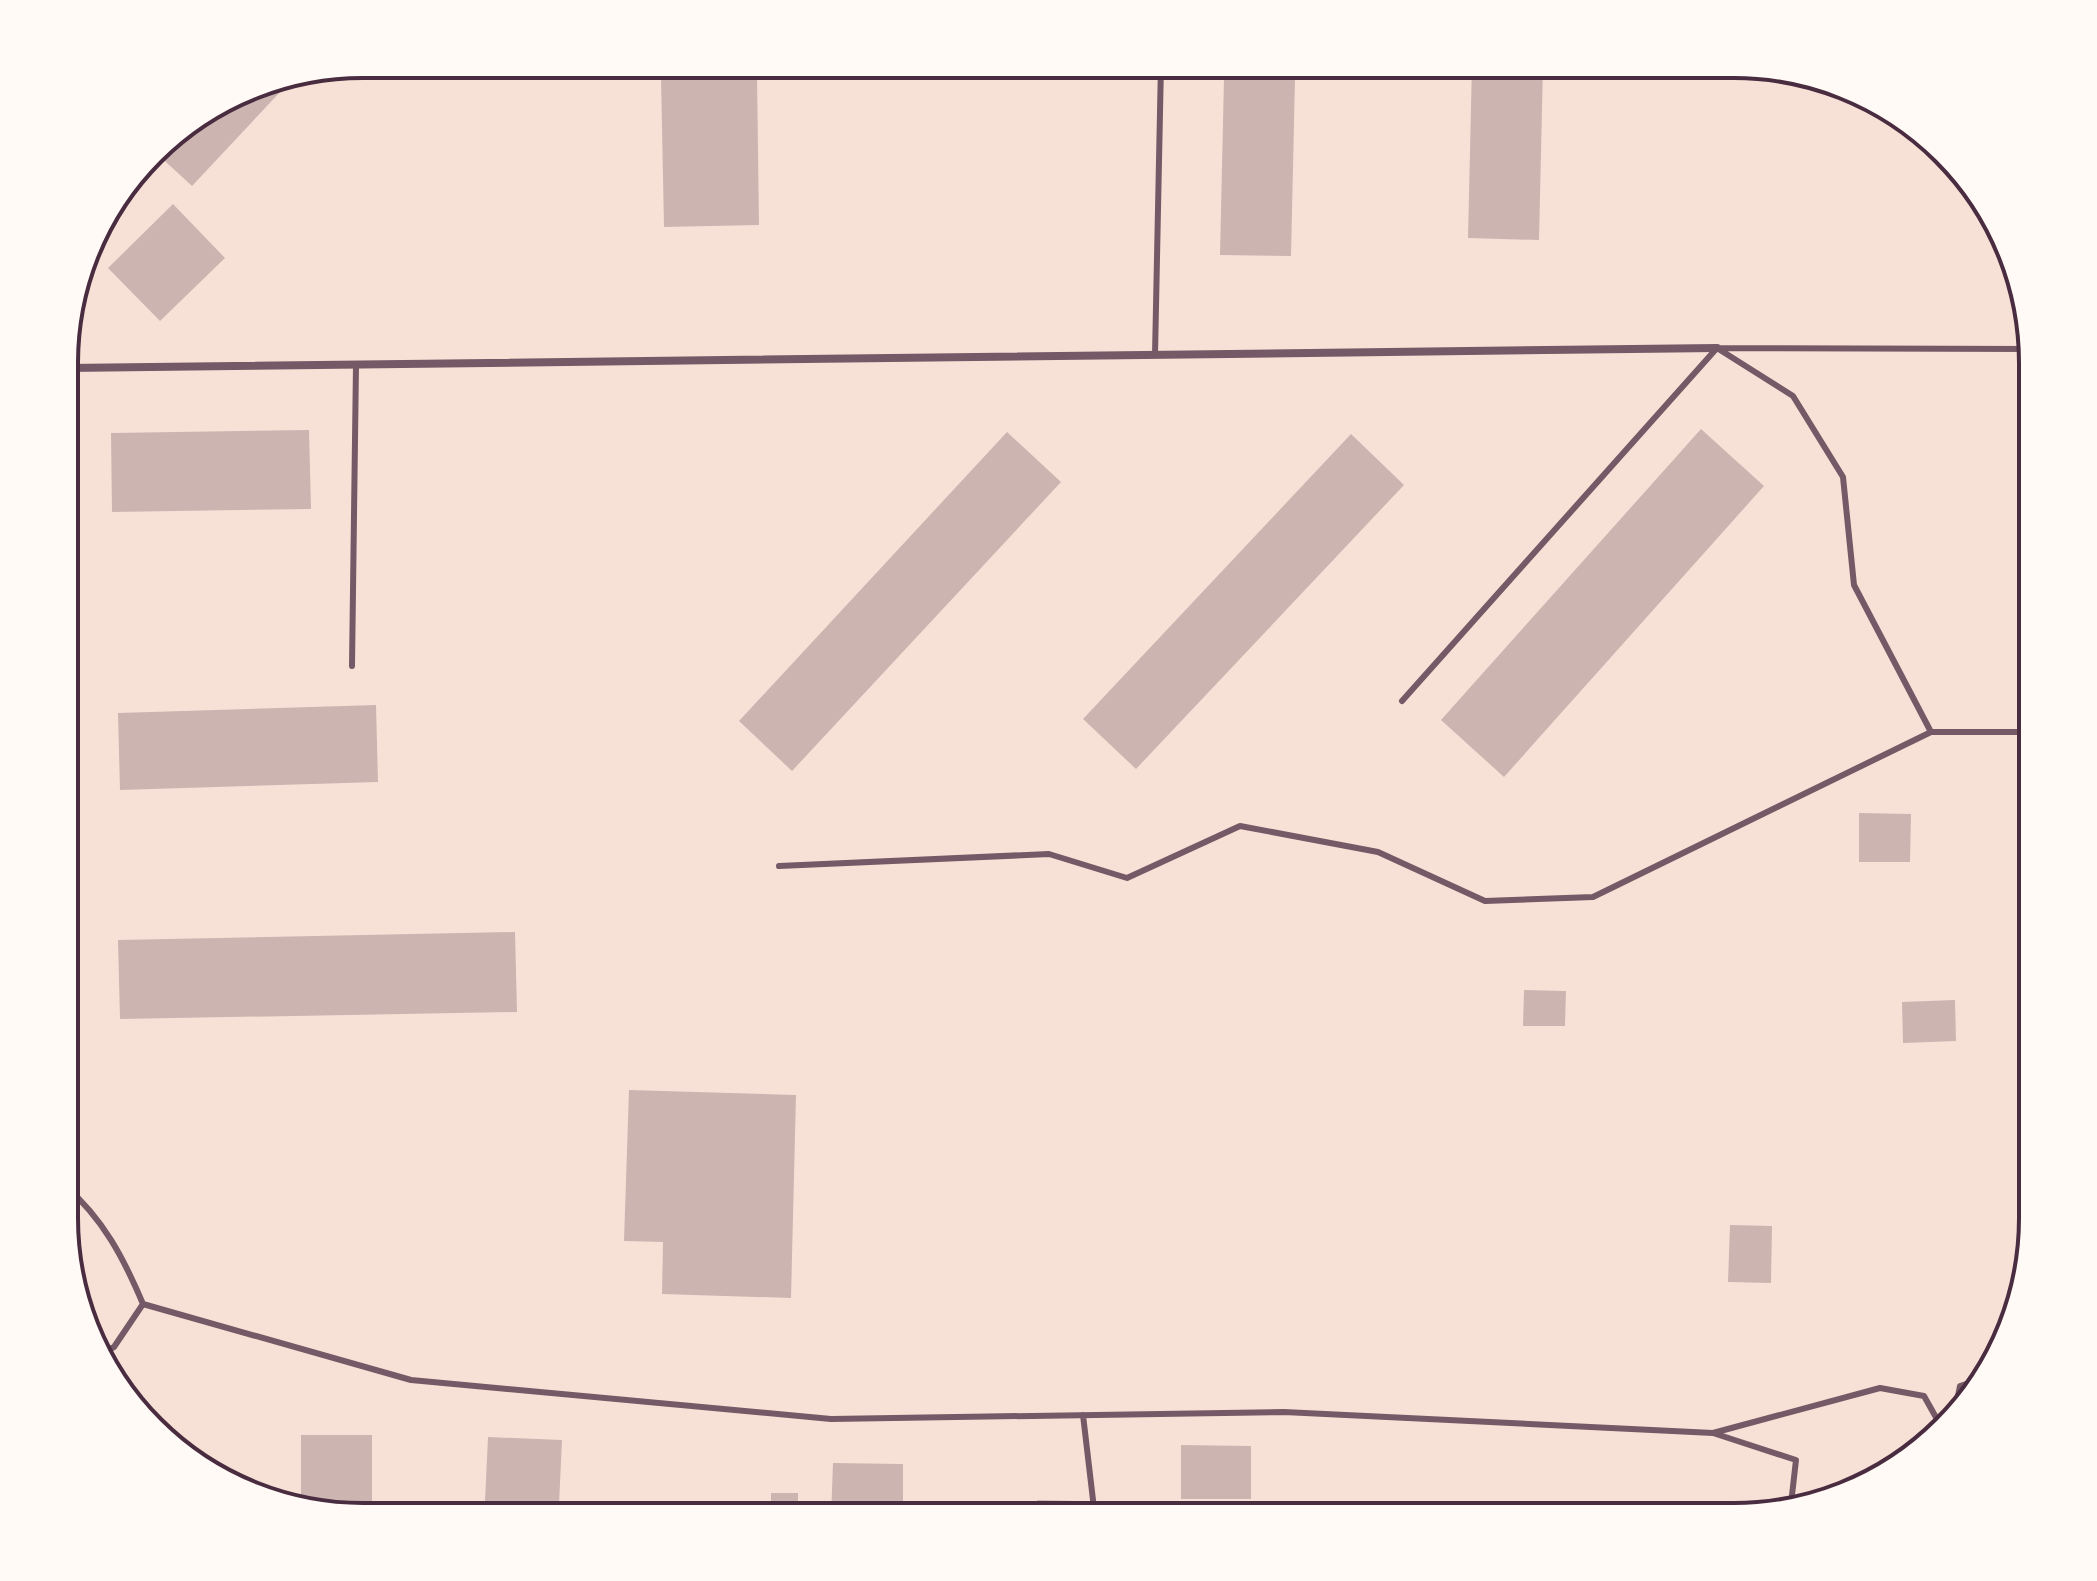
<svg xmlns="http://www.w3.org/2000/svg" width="2097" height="1581" viewBox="0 0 2097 1581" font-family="Ubuntu,sans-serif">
	<rect width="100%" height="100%" fill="#f7e1d7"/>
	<path fill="#ccb4b1" d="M1472,64L1543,65L1539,240L1468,238Z
		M296,75L192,186L155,152L166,138L266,80Z
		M757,75L759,225L664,227L661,78Z
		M1224,77L1295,78L1291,256L1220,255Z
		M173,204L225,258L160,321L108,268Z
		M1701,429L1764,486L1504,777L1441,720Z
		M309,430L311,509L112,512L111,433Z
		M1007,432L1061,482L792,771L739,721Z
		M1351,434L1404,485L1136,769L1083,719Z
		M376,705L378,782L120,790L118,713Z
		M1859,813L1911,814L1910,862H1859Z
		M515,932L517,1012L120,1019L118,940Z
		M1524,990L1566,991L1565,1026H1523Z
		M1955,1000L1956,1041L1903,1043L1902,1002Z
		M629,1090L796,1095L791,1298L662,1294L663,1242L624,1241Z
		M1730,1225L1772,1226L1771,1283L1728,1282Z
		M301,1435H372V1509L301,1506Z
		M488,1437L562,1440L559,1505L485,1501Z
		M1181,1445L1251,1446V1499H1181Z
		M833,1463L903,1464V1517H831Z
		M771,1493H798V1517H771Z
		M1037,1500L1078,1501V1517H1037Z"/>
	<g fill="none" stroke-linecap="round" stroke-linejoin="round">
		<path stroke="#755966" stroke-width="6" d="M1717,348L1793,396L1843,477L1854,585L1931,732
			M1155,355L1161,64
			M352,666L356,365
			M1402,701L1717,348L2030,349
			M779,866L1049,854L1127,878L1240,826L1378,852L1485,901L1593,897L1931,732H2018L2033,734
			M65,1186C103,1218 124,1259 143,1304L114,1347L99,1355
			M143,1304L411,1380L831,1419L1284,1412L1713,1433L1796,1460L1791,1504
			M1083,1415L1095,1517
			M1953,1420L1960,1386L1981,1379
			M1713,1433L1880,1388L1924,1396L1942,1428"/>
		<path stroke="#755966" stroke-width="8" d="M67,368L1717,348"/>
	</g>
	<path d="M0 0H2097V1581H0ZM363 78H1734A285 285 0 0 1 2019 363V1218A285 285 0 0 1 1734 1503H363A285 285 0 0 1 78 1218V363A285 285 0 0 1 363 78Z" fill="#fffaf5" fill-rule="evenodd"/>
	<path fill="none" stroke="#4a2c40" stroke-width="4" d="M363 78H1734A285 285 0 0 1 2019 363V1218A285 285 0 0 1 1734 1503H363A285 285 0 0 1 78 1218V363A285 285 0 0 1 363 78Z"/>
</svg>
